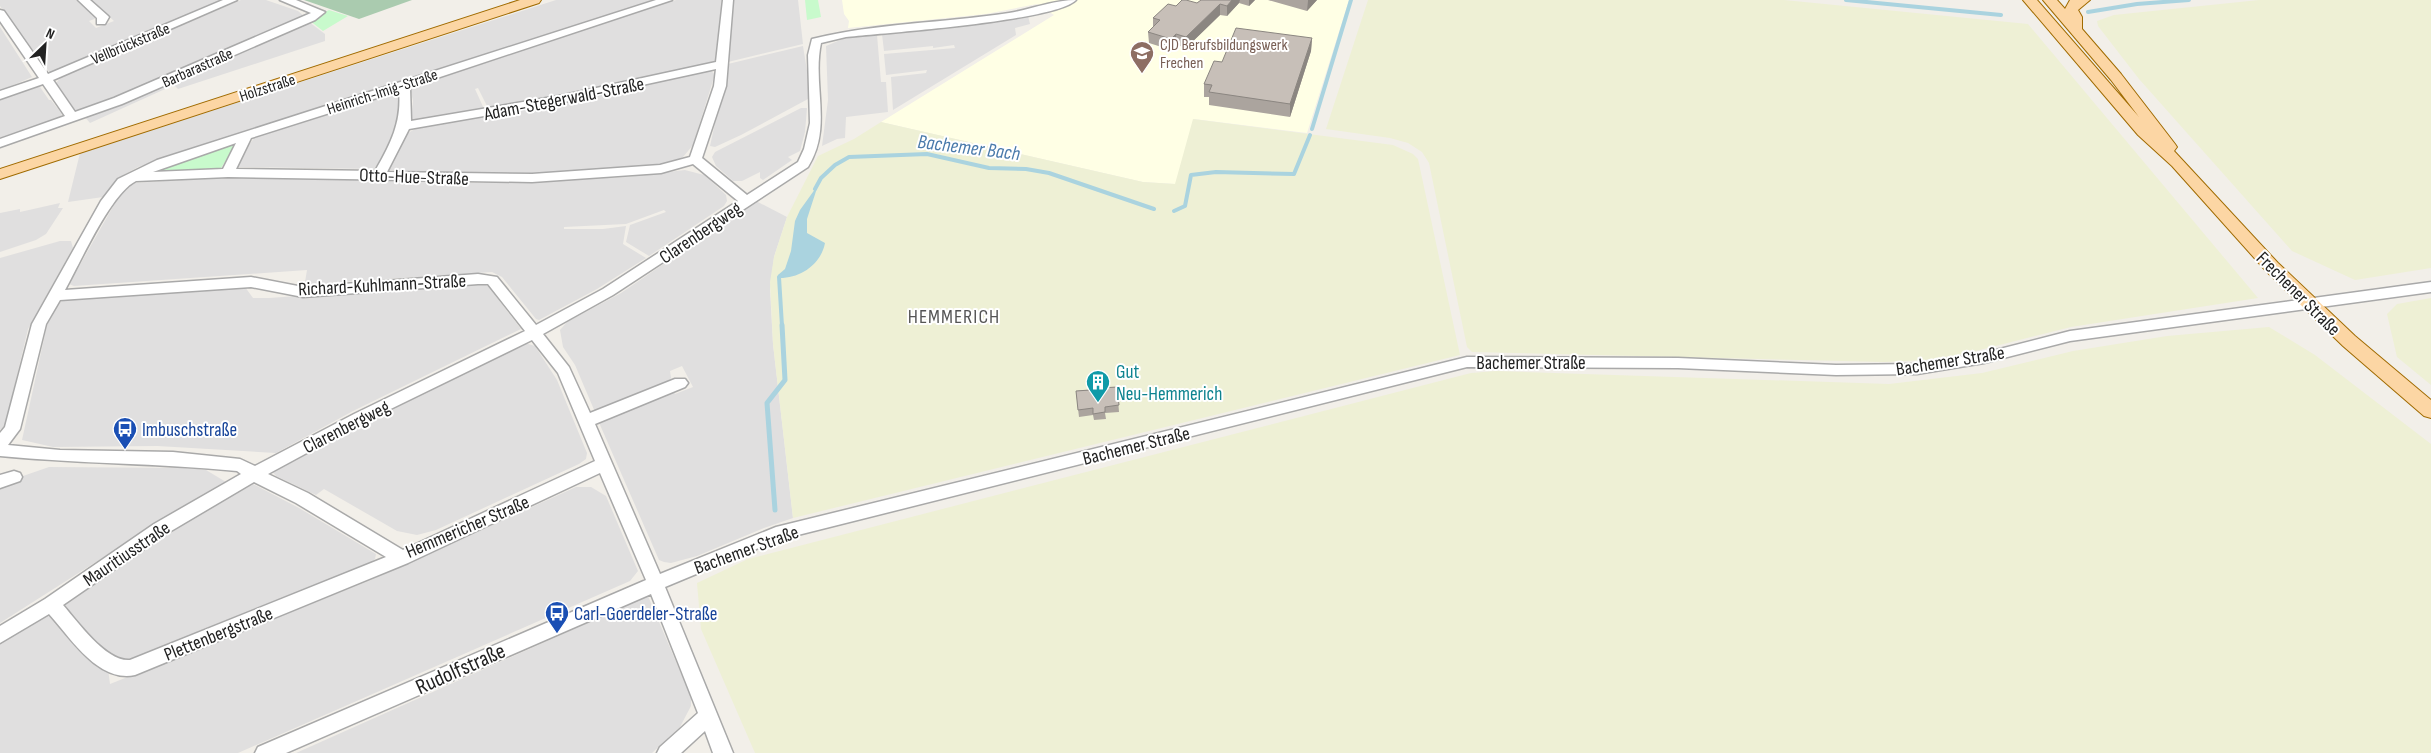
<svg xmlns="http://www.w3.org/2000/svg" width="2431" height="753" viewBox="0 0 2431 753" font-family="'Sofia Sans Condensed',sans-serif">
	<rect width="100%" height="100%" fill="#f2efe9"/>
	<path fill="#e0dfdf" d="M0,0H76L97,18L89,21L96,28L114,21L91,0H225L50,73L0,6Z
		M241,0H266L298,11L304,16L82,112L74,111L56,83L62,76Z
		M556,0H656L138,167L118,178L103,197L68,202L80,153Z
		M676,0H722L715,62L636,82L489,110L478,88L475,89L485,111L413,121L411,119L413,101L410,87L415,84Z
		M734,0H798L803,44L728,62Z
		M1028,16L1030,24L1015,28L1016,35L893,110L891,77L926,73L927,70L886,75L884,54L955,48L954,45L933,48V46L884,51L882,34Z
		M309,22L325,34V41L178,89L174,85L90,123L84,116Z
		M0,27L32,77L0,91Z
		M877,35L881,82H886L888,112L846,117L845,138L837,139L822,146L828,100L826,46L845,38Z
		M803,46L809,83L808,99L741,135L715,147L710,146L728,64Z
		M706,71H711L715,74L693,145L683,157L674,162L629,169L489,175L387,170L408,133L420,126L567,102Z
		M33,87H40L49,100H51L62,114L60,118L31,130L0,138V98Z
		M396,91L400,93V119L386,152L374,169L238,167L246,148L257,135Z
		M801,108H807L805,132L800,151L788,157L792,160L763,180L760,178V172L742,181H733L716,166L712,157L715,152Z
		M685,170L704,175L710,180L726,195L727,201L724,206L649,256L626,242L630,225L666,212L664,210L626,224L564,227V229H603L626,226L623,244L646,258L597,289L539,320L536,319L502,277L492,272L312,284L305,282L307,270L74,286L69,284L119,196L133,183L227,177L329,178L483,183L627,177Z
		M756,201L787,217L774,257L770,290L773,344L793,518L764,528L697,556L671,563L664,562L659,560L597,418L672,387L675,394L693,387L682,366L670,371L671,378L667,383L595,412L575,365L563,347L560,330L567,322L621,293Z
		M60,203L58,208H63L46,234L36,240L0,252V213L20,209V212Z
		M60,241H71L73,248L28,329L5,426L0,430V258Z
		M481,283L488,286L521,329L353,411L276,453L157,446L53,447L22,440L47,325L59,303L66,298L245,287L253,298H269Z
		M525,343L535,346L557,380L587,453L586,459L579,464L436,530L417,535L397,531L324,489L316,495L276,476L270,469Z
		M49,467L189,468L206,470L226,482L204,498L110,553L0,623V484Z
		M253,484L299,508L376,554L375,559L368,565L126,661L106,656L60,606L146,543L150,546L198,515Z
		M576,487H591L606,496L638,571L630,581L238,753H0V642L43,616L50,615L108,669L110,684L371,580Z
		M648,596L691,697V706L680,727L652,753H296Z"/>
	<path fill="#ffffe5" d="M842,0H1349L1307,133L1194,119L1176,184L1143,182L881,122L1054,15L1037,4L986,14L848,28L849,21L844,14Z"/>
	<path fill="#eef0d5" d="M1368,0H1784L2028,24L2258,298L2071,327L1964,354L1925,360L1885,362L1472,352L1467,347L1429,163L1422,152L1408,143L1390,138L1326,129Z
		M2259,0H2431V268L2355,280L2292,251L2139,79L2098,26L2097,21L2114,15Z
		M1193,119L1393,145L1413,154L1418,159L1460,355L793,518L773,344L770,282L774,257L787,217L818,156L854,139L881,122L1143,182L1175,184Z
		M2431,298V385L2397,357L2387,314L2397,304Z
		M2269,327L2315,355L2431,444V753H755L701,629L697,583L748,559L1471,373L1496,371L1889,384L1982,373L2073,351L2167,336Z"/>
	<path fill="#aacbaf" d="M304,0H412L359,19Z"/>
	<path fill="#c8facc" d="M805,0H818L821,17L807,20Z
		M329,10L348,16L323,31L309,20Z
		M228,145L235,146L221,168L163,171V168Z"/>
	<path fill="#aad3df" d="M818,185L807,219V233L825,243C821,264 801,278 780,278L778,275L785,269L791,251L795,221L800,210Z"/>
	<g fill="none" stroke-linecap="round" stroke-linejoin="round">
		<path stroke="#aad3df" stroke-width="4" d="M1846,0L2001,15
			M2088,12L2137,4L2189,0
			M1312,129L1351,0
			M815,189L821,178L835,165L849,157L927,154L989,168L1026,169L1049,173L1154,209
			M1174,211L1185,206L1191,175L1216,172L1294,174L1310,135
			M782,326L779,277L784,274"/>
		<path stroke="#aad3df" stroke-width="5" d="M775,510L767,403L785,380L782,325"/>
		<g stroke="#a9a9a9" stroke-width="3">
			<path id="minor" d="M78,0H90L107,15L109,17L105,24H97V18Z
				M223,0H237L53,80L75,112L114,98L311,13L280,0H296L325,12L315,20L122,104L0,147V139L65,116L43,84L0,99V91L39,78L0,21V10L4,11L48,74Z
				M656,0H672L410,87L411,121L564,95L716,62L723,0H733L726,86L702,158L747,195L798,162L804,149L810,123L808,55L812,39C877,23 944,23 1009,13C1032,9 1054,0 1076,0C1057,21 884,33 846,37L821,43C812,86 833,127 808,167L613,295L543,334L569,367L590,413L675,379H685L688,383L685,387L595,424L660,574L776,527L1467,357L1678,358L1836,365L1917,364L1984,353L2070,331L2431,282V292L2070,341L1984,363L1917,374L1836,375L1678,368L1467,367L778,540L665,587L733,753H713L705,731L681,753H657L660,747L698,713L651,594L286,753H255L258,747L646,580L600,473L408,563L135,675C98,683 70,637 49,614L0,643V626L45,599L154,524L241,474L237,471C158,463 79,464 0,456V433L5,427L32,324L101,201L118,179L157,160ZM716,69L714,86L690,157L660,165L532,174L387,172L409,129L564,102ZM399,91C402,122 390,145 375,171L236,169L251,138ZM236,143L223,169L153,172ZM693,164L738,201L603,289L536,325L497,277L478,274L303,287L251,277L65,290C80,263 111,193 136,181L228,177L532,182L661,173ZM478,284H488L525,331L354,414L255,466L240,459L173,452L60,450L8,445L20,429L46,324L60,300L251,287L303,297ZM532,340L558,373L595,461L403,550L308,493L268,474L364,422ZM254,482L296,503L386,557L130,660C106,662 78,622 63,605L166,534Z
				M14,471L20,473L22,477L20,481L0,488V475Z"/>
		</g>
		<g stroke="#a06b00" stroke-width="2">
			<path id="major" d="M520,0H541L539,3L0,179V169Z
				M2023,0H2037L2139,117L2111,80L2043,0H2057L2065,9L2070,0H2090L2078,10L2082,17V29L2121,74L2175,144L2177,147L2174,151L2278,263L2355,336L2431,400V418L2424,416L2343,346L2266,271L2172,166L2138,135Z"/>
		</g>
		<use href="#minor" fill="#fff" fill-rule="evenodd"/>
		<use href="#major" fill="#fcd6a4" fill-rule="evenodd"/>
	</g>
	<path fill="#aba49e" d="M1201,0H1255L1249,6L1239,3L1227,16L1220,15L1186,48L1177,45L1171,50L1149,43L1148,32L1153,27V18L1176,6L1197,3Z
		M1268,0H1317L1307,11Z
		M1312,38L1311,51L1290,117L1209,105V97H1204V84L1222,62Z
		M1117,387L1119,412L1105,413L1106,419L1094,420L1093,415L1079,417L1076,391Z"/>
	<path fill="#8b8681" d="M1232,0H1240L1239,3L1227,16V6Z
		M1249,0H1255L1249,6Z
		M1308,0H1317L1307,11L1308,1Z
		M1220,4V15L1186,48V37Z
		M1176,34L1177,45L1171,50V39Z
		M1312,38L1311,51L1290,117V104Z"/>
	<path fill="#c7bfb8" stroke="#8b8681" d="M1182,0H1186L1197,3L1201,0H1232L1227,6L1220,4L1186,37L1176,34L1171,39L1148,32L1160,20L1153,18L1168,4L1176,6Z
		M1236,28L1312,38L1290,104L1209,92L1212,85L1204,84L1214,61L1222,62Z
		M1100,381L1101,388L1117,387L1119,405L1105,407V412L1093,414V408L1078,410L1076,391L1090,390L1089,382Z"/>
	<defs>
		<g id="school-pin" transform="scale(1.25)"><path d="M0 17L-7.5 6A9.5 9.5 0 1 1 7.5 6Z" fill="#8d6e63" stroke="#fff"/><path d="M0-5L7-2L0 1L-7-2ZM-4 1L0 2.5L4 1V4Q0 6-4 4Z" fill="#fff"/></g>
		<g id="building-pin" transform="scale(1.25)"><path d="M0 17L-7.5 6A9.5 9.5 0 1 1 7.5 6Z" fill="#0f9aa8" stroke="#fff"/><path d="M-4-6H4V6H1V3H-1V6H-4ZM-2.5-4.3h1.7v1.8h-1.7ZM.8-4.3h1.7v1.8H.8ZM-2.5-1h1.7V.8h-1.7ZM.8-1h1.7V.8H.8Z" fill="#fff"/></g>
		<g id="bus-pin" transform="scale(1.25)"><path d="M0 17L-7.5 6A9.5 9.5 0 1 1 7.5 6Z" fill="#1a4fb4" stroke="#fff"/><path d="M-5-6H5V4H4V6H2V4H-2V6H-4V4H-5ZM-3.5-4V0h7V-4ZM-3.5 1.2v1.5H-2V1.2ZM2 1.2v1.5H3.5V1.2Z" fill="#fff"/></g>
	</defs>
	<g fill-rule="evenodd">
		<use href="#school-pin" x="1142" y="53"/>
		<use href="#building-pin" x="1098" y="382"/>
		<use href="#bus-pin" x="125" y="429"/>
		<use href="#bus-pin" x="557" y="613"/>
	</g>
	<g text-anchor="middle" stroke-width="4" stroke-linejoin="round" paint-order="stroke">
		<g font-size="16" fill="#222" stroke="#fff">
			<text transform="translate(130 43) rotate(-23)" y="6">Vellbrückstraße</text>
			<text transform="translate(197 67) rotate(-24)" y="6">Barbarastraße</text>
			<text transform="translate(267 87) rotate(-18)" y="6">Holzstraße</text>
			<text transform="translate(382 91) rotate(-18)" y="6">Heinrich-Imig-Straße</text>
		</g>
		<g font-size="16" fill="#785e54" stroke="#fff" text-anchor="start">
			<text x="1160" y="50">CJD Berufsbildungswerk<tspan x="1160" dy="18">Frechen</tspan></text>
		</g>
		<g font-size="19" fill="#222" stroke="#fff">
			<text transform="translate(564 98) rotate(-11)" y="7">Adam-Stegerwald-Straße</text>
			<text transform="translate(414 176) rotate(2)" y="7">Otto-Hue-Straße</text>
			<text transform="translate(700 232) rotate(-34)" y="7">Clarenbergweg</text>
			<text transform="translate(382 284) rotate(-3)" y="7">Richard-Kuhlmann-Straße</text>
			<text transform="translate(2299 293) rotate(45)" y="7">Frechener Straße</text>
			<text transform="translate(1950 360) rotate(-9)" y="7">Bachemer Straße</text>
			<text x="1531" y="369">Bachemer Straße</text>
			<text transform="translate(346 426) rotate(-27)" y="7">Clarenbergweg</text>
			<text transform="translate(1136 445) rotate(-14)" y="7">Bachemer Straße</text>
			<text transform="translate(467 526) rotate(-23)" y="7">Hemmericher Straße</text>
			<text transform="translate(746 549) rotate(-20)" y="7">Bachemer Straße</text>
			<text transform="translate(126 553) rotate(-34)" y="7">Mauritiusstraße</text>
			<text transform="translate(218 633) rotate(-22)" y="7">Plettenbergstraße</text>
		</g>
		<g font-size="19" fill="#0d838f" stroke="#fff" text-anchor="start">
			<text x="1116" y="378">Gut<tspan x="1116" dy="22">Neu-Hemmerich</tspan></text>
		</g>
		<g font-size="19" fill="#164399" stroke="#fff" text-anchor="start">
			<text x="142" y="436">Imbuschstraße</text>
			<text x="574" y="620">Carl-Goerdeler-Straße</text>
		</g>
		<g font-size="20" font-style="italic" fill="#4a7aab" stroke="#fff">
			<text transform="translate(969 147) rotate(7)" y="7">Bachemer Bach</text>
		</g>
		<g font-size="20" letter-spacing="1" fill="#555" stroke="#fff">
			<text x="954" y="323">HEMMERICH</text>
		</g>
		<g font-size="22" fill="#222" stroke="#fff">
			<text transform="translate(460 668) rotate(-24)" y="8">Rudolfstraße</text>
		</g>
	</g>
	<g transform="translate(45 45) rotate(25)" stroke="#ffffff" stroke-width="4" paint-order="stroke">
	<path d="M0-4L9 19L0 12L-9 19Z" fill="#222222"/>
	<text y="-8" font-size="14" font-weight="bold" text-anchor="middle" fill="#222222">N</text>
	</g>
</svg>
